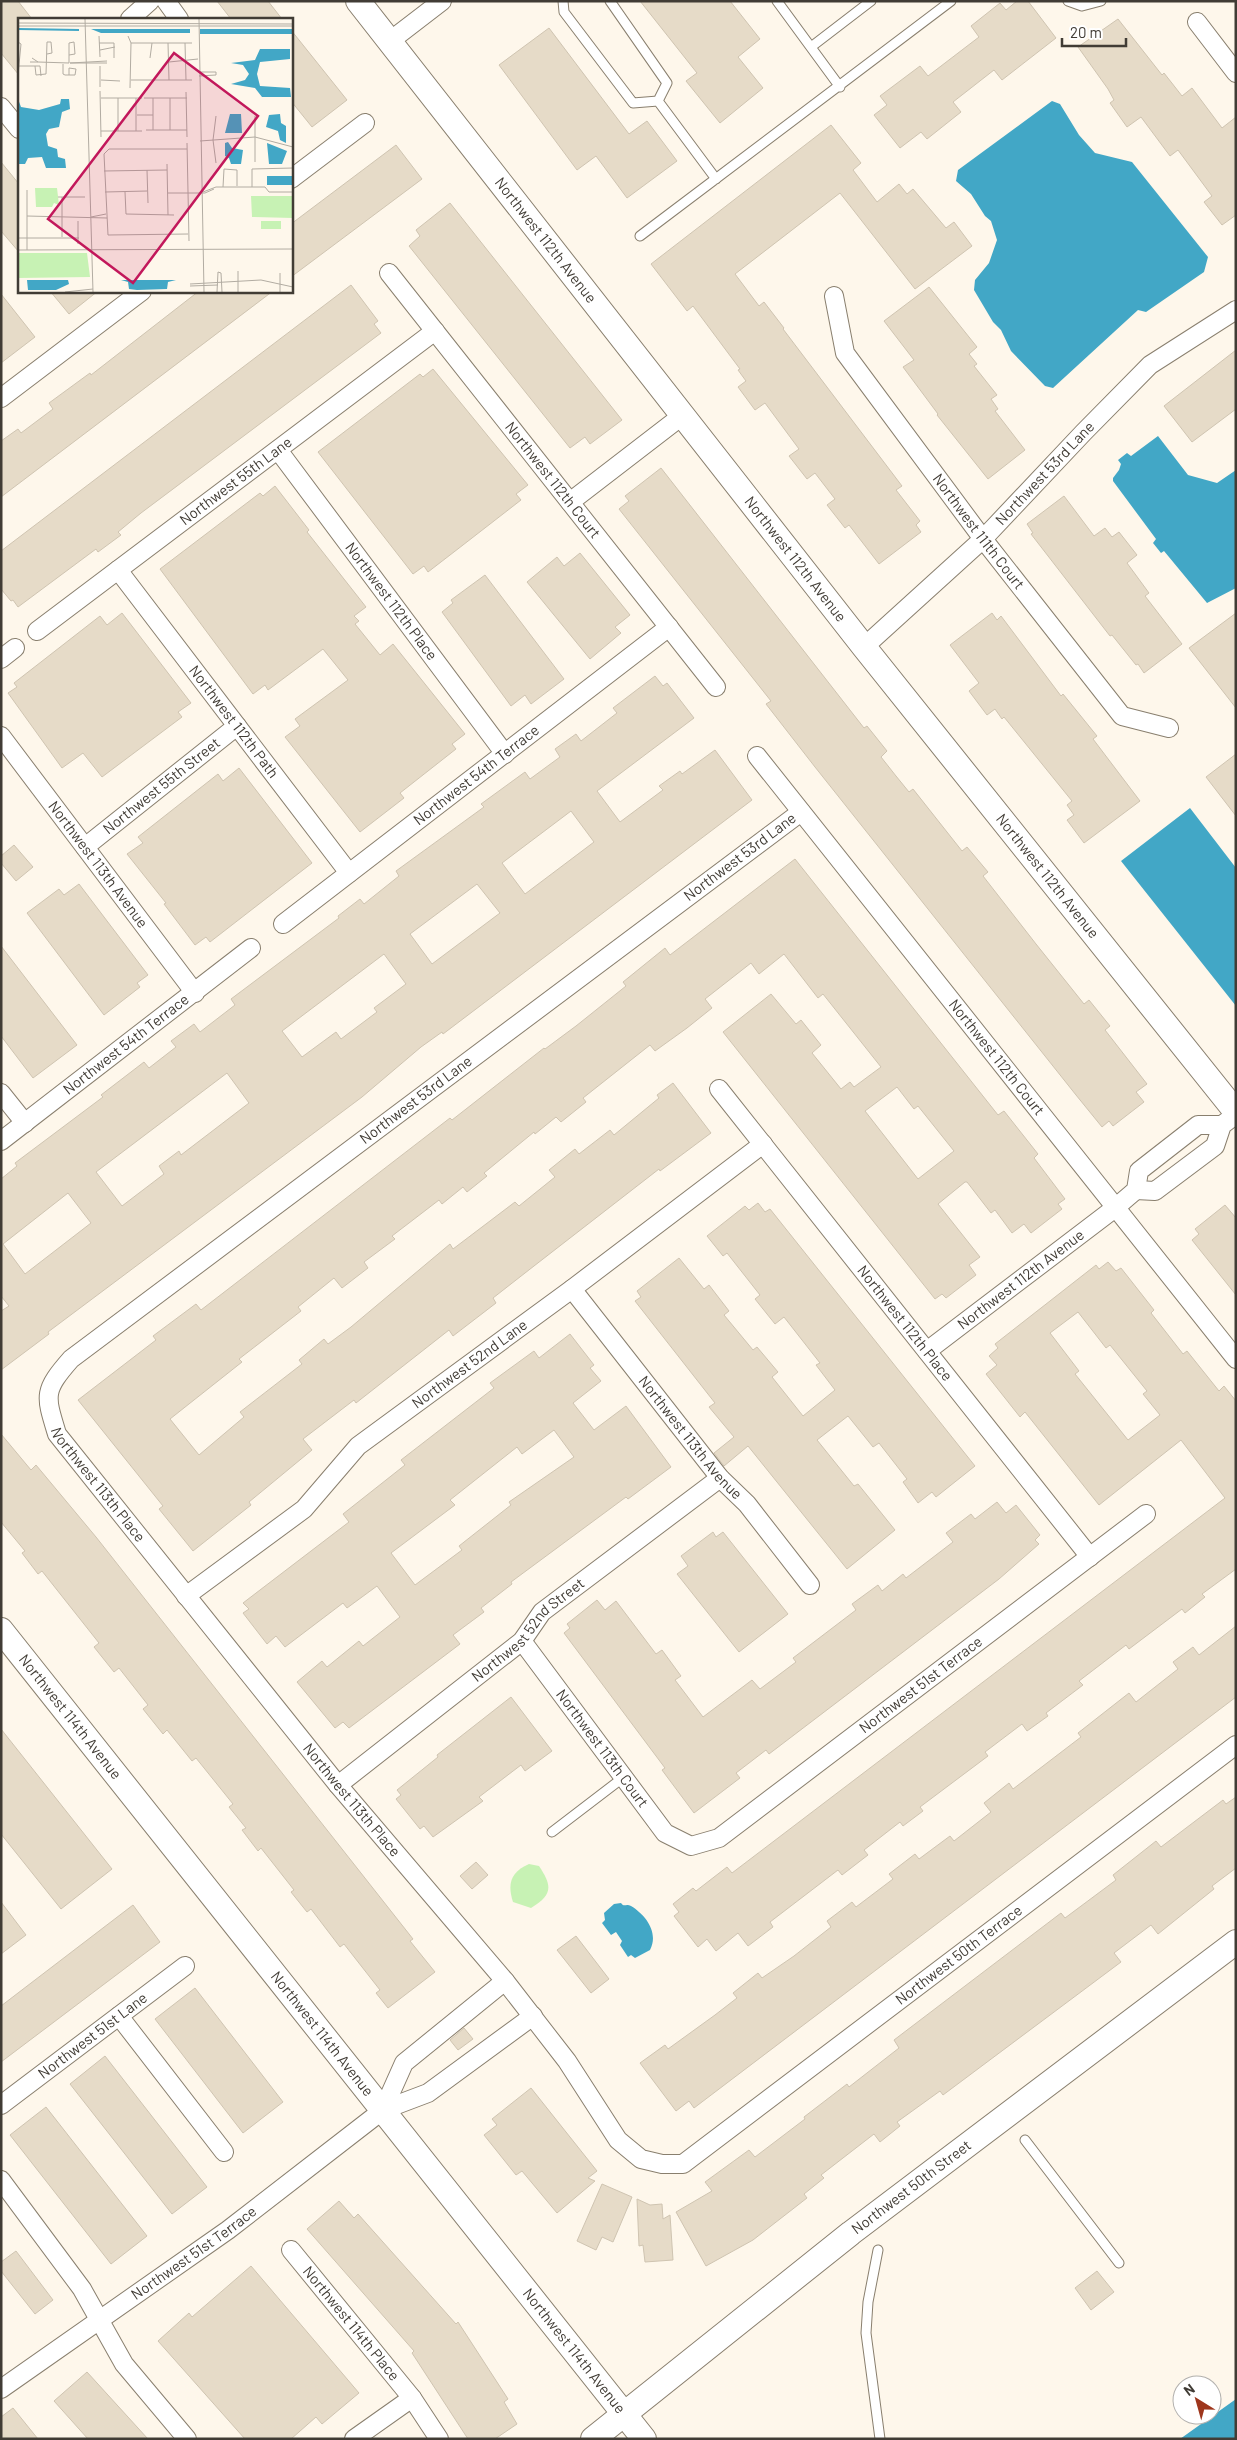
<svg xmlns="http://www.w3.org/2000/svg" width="1237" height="2440" viewBox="0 0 1237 2440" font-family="Barlow,sans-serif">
	<rect width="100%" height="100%" fill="#fef7eb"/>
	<path fill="#c7f2b4" d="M529,1864L539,1866C553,1887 552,1895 531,1908L513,1902C507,1883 511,1872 529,1864Z"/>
	<path fill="#42a7c6" d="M1052,101L1060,104L1079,135L1095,153L1132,162L1208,257L1204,272L1146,312L1138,310L1053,388L1045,386L1011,351L1001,330L993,322L974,290L975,280L989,263L997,240L991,221L985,216L971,194L956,181L958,170Z
		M1158,436L1188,475L1217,483L1236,470V588L1207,603L1164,551L1161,553L1153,543L1156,539L1113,481V478L1119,470L1121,464L1118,460L1127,453L1131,456Z
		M1190,808L1236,868V1006L1121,861Z
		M621,1903C625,1908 625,1903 631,1906C646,1915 659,1933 650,1950L635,1958L631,1955L628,1957L620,1945L622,1941L616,1932L611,1935L602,1923L605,1920L604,1913L614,1904Z
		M1236,2399V2439H1180Z"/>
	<path fill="#e6dbc8" stroke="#cfc4b1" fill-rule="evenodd" d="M1,1H18L32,19H19V75L1,53Z
		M217,1H268L282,19H231Z
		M640,1H730L760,39L738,57L763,88L720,123L686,81L697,73Z
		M1017,1H1028L1056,38L1002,80L994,70L953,102L961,112L927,139L921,132L900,148L874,115L887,105L880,96L920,66L928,76L979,37L971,26L1000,3L1006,10Z
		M1118,19L1162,75L1164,73L1182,96L1192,88L1222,128L1236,117V215L1222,225L1204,202L1212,196L1178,150L1170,156L1141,117L1127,127L1110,103L1114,100L1108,89L1078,47Z
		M549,28L629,134L647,121L677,161L627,198L596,156L577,170L499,65Z
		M291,30L347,100L312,127L291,101Z
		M831,125L861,163L853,170L877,202L899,184L907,194L913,189L946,228L954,222L972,246L915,289L840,193L735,274L759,306L764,302L784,328L783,329L902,486L896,490L920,521L916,525L921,532L879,564L849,525L845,528L827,505L835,499L815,473L807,479L789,456L799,449L765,403L755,410L738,387L746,381L738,370L740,369L693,306L687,311L651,264Z
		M396,145L422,179L291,277V224Z
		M1,162L19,184V252L1,231Z
		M450,203L622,420L590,444L585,437L570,448L409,246L420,236L416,230Z
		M351,285L378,321L374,324L381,333L141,513L118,532L121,535L98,552L96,549L18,607L13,600L11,601L1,589V551Z
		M929,287L977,347L969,354L977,364L974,366L997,395L991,399L998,409L995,411L1025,450L988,479L937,415L938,414L903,367L914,360L884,321Z
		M50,291H98L69,314Z
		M199,291H273L1,497V441L18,429L21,433L53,409L49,403L90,373L91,375Z
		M1,294L35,337L1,363Z
		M1236,350V409L1192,442L1164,406Z
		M433,369L528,485L516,494L521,500L463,545L428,572L424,566L413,574L318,452L420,374L423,377Z
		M661,468L864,728L867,726L887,751L881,757L896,776L909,792L913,789L962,851L967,847L988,872L983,876L1036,944L1084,1004L1089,1000L1110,1026L1105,1030L1147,1084L1136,1092L1144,1102L1113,1126L1109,1121L1102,1127L1076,1095L815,767L766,704L771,701L619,509L629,501L625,496Z
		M275,486L309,530L307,532L366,607L354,616L359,621L355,624L380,655L393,644L465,734L452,744L456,749L400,793L404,798L360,832L285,737L300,726L295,719L348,680L323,649L268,690L265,685L253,694L160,569L260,493L263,496Z
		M1064,496L1094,536L1105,528L1112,537L1119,532L1137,555L1127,563L1149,593L1145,596L1182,644L1144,673L1138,664L1136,665L1112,635L1110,636L1031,534L1033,533L1027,524Z
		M580,553L630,615L615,627L621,633L590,659L527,582L557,557L564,566Z
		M485,575L564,679L531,704L525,695L511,706L442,612L453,603L451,600Z
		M122,613L191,703L178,712L182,717L102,777L83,753L62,768L8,693L17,687L14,683L100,616L107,625Z
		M992,613L997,620L1001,616L1061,696L1063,694L1097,736L1093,739L1140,801L1084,843L1067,820L1074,815L1067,805L1072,801L1004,717L1002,719L995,709L987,715L969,691L979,683L950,645Z
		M1236,613V708L1189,648Z
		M655,676L663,686L667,683L694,718L597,791L620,822L663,790L659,786L680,771L682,774L715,750L752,800L443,1034L442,1032L421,1047L362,1097L48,1332L49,1334L1,1370V1311L9,1306L1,1296V1179L17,1166L15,1163L103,1097L101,1095L144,1062L149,1068L176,1047L171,1041L194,1024L200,1032L235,1005L231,999L339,918L338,916L360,899L364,904L399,876L396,871L484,807L481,804L525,772L530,779L560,757L555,749L576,734L581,741L617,713L613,708ZM571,811L594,842L525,894L502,863ZM477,884L500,913L432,964L410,934ZM384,954L406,984L374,1008L377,1012L341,1039L336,1032L302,1057L282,1031ZM227,1073L249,1103L181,1155L179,1151L159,1166L164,1174L122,1206L96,1172ZM68,1193L91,1223L25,1274L3,1244Z
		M1236,754V816L1206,777Z
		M239,768L312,863L210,942L206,937L195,945L164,904L166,903L127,854L143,843L138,837L218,774L223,781Z
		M14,845L33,867L16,881L1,863V856Z
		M795,859L998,1115L1004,1111L1038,1154L1034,1158L1065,1199L1058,1204L1062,1209L1031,1233L1024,1224L1012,1233L995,1210L991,1213L967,1182H965L938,1204L980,1257L969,1265L976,1275L946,1298L942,1294L935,1299L723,1032L771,994L796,1024L801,1020L821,1045L812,1053L841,1089L850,1082L854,1087L881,1067L823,994L818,998L784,954L759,974L751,963L705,999L712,1008L687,1028L655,1051L650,1045L583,1098L586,1102L561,1122L556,1117L535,1134L534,1132L484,1173L487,1176L467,1192L463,1187L442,1204L439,1200L409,1223L392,1236L395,1239L364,1262L368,1268L342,1288L334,1278L298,1307L301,1311L239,1359L242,1362L170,1419L199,1455L244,1417L240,1412L302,1364L299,1360L324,1339L328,1344L351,1327L450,1244L453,1249L515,1202L519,1206L555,1177L549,1170L575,1149L579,1154L610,1130L614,1135L659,1098L657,1095L673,1083L711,1133L660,1171L659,1169L534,1266L493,1298L496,1303L453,1336L449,1330L356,1403L354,1400L303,1439L312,1450L249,1502L251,1505L193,1551L159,1509L163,1506L78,1400L156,1340L153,1336L196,1304L201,1310L450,1118L452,1120L544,1048L545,1049L576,1026L626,986L623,982L665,948L670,955ZM897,1087L914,1109L918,1106L954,1151L918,1179L865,1111Z
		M79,884L148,975L137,983L140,987L104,1015L27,913L59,889L64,895Z
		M1,946L77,1045L33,1078L1,1036Z
		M758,1203L765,1212L770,1209L975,1466L936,1497L932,1492L918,1503L903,1482L907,1479L879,1443L873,1447L848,1416L817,1440L854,1486L858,1484L895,1530L847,1569L748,1446L724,1466L714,1453L734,1437L709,1407L715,1403L635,1301L641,1297L637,1291L679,1258L704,1289L709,1285L729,1311L724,1315L753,1350L757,1347L778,1372L772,1377L803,1416L835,1390L816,1365L820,1363L784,1317L775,1324L755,1299L760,1295L727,1253L723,1256L707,1236L745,1206L749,1210Z
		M1225,1205L1236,1218V1295L1192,1240L1199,1234L1195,1229Z
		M1108,1262L1116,1271L1121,1268L1154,1310L1151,1313L1183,1354L1187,1351L1219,1391L1224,1386L1236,1401V1569L1202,1594L1205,1597L1185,1613L1182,1609L1129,1649L1126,1645L1079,1681L1083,1685L1046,1713L1048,1716L1027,1731L1022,1724L985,1752L988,1756L920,1807L923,1811L903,1826L900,1822L864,1850L868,1855L842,1875L838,1870L770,1922L773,1927L748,1946L738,1933L716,1951L707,1939L698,1947L674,1916L679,1912L673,1904L693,1888L696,1891L727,1867L732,1873L1225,1498L1181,1440L1099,1505L1025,1412L1020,1417L986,1374L997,1365L989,1356L998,1348L995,1344L1096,1265L1099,1269ZM1078,1312L1106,1348L1110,1345L1147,1391L1143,1394L1160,1415L1128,1440L1075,1374L1079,1371L1050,1333Z
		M570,1334L594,1365L590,1368L601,1381L573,1403L594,1430L626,1406L671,1467L628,1499L626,1497L511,1582L512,1584L481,1608L484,1612L453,1635L460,1644L349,1728L343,1722L335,1728L297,1682L322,1661L327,1667L359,1641L363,1646L400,1617L377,1586L347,1608L343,1603L285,1647L276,1636L267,1644L243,1613L249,1609L243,1603L349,1522L343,1514L405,1465L401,1460L494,1388L490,1383L534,1351L539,1358ZM554,1430L574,1457L509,1502L511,1505L459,1546L462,1550L415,1585L391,1553L455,1505L450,1500L517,1447L522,1454Z
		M1,1434L31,1470L36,1465L96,1537L413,1939L410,1941L435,1972L388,2008L376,1993L380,1990L344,1944L340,1947L311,1909L307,1912L291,1892L294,1890L261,1848L258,1851L242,1830L246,1828L229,1807L233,1804L196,1758L192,1761L167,1730L163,1734L143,1709L148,1705L119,1668L114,1672L94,1647L99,1643L42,1571L38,1574L22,1553L25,1551L1,1522Z
		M997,1502L1006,1513L1016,1505L1040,1535L1035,1540L1039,1544L999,1579L769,1754L766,1750L736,1773L740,1778L694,1813L662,1770L665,1768L564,1633L570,1628L567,1624L597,1600L605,1610L616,1601L656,1654L662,1650L681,1676L675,1680L703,1717L752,1680L760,1689L796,1662L793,1658L856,1610L852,1604L878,1585L882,1591L903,1574L906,1578L953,1542L946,1533L971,1514L975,1519Z
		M713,1532L716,1537L723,1532L788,1614L739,1652L677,1574L688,1566L681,1556Z
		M1236,1626V1697L694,2108L689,2101L676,2111L640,2063L665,2045L668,2049L715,2015L737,1998L733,1993L758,1973L762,1978L794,1956L831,1927L827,1921L852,1902L856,1907L893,1879L889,1874L915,1854L919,1859L950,1836L954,1841L991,1812L984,1803L1009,1783L1013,1789L1081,1737L1078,1733L1129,1693L1136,1702L1178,1669L1173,1662L1193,1647L1199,1655Z
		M511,1697L552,1751L525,1771L521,1765L479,1797L483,1801L433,1837L424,1826L420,1829L396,1799L401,1795L397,1790L438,1757L437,1755Z
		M1,1729L112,1869L61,1909L1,1834Z
		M1236,1797V1868L1212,1886L1214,1889L1158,1934L1151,1925L1114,1953L1121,1962L943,2095L940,2091L897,2122L900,2126L880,2142L874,2134L821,2175L824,2178L804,2194L807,2198L753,2240L706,2266L676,2212L712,2191L705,2182L749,2150L755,2157L805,2119L804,2117L847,2084L849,2087L899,2048L894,2040L1061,1913L1065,1918L1116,1880L1113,1875L1156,1841L1161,1847L1223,1800L1226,1804Z
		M476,1862L488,1875L472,1889L460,1876Z
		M1,1902L26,1935L1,1954Z
		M133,1905L160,1942L1,2062V2006Z
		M576,1936L609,1979L591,1993L557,1950Z
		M195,1988L283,2102L243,2133L155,2019Z
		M464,2028L473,2039L458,2050L450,2040Z
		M105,2056L207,2187L172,2214L70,2084Z
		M531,2088L597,2171L588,2178L595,2181L557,2213L522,2171L516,2175L484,2135L497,2125L492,2119Z
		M46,2107L147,2236L111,2264L10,2135Z
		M602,2184L632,2197L613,2242L602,2237L596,2250L577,2241Z
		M637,2199L650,2205L662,2204L663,2219L670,2215L673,2260L645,2262L643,2245L639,2246Z
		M339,2201L354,2218L358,2214L456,2324L458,2322L508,2399L504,2402L517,2424L495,2439H468L412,2353L414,2351L307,2229Z
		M16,2251L53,2300L35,2314L1,2271V2262Z
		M251,2266L359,2393L322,2424L316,2417L291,2439H245L158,2341L189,2313L192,2317Z
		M1097,2271L1114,2292L1091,2310L1075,2288Z
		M87,2372L148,2439H88L54,2401Z
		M13,2408L38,2439H1V2417Z"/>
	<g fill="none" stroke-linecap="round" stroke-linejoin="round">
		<g stroke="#897f6e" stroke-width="11">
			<path id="lane" d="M563,1L564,12L633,103L658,101
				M610,1L667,83L658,101
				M777,1L840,87
				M1068,1L1082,6L1101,1
				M811,47L871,1
				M658,101L716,179
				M640,236L951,1
				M552,1832L624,1777
				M1025,2140L1119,2263
				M878,2250L868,2302L866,2333L880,2439"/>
		</g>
		<g stroke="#897f6e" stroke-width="20">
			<g id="street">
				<path d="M166,1L179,19"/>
				<path d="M130,19L150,1"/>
				<path d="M1197,22L1236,73"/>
				<path d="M390,41L442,1"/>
				<path d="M1,107L19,129"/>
				<path d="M291,179L365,123"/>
				<path id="s1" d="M389,273L716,687"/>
				<path id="s2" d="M834,296L845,353L983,539L1122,716L1169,728"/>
				<path d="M1,398L142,291"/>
				<path id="s3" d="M278,450L505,754"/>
				<path d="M570,502L683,415"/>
				<path id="s4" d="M118,570L349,873"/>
				<path id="s5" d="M37,631L435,331"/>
				<path id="s6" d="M864,647L983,539L1083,433L1150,365L1236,310"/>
				<path d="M1,659L15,648"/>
				<path id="s7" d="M1,736L195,993"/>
				<path id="s8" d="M757,756L1236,1359"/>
				<path id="s9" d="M801,812L71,1359C43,1391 45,1395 57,1434L338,1785L505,1981L567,2061L618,2140L641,2159L662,2164H683L1236,1745"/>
				<path id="s10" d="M85,847L237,726"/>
				<path id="s11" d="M283,924L669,627"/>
				<path id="s12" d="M719,1089L1090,1557"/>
				<path d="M1,1093L25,1123"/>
				<path id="s13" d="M1,1141L251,948"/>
				<path d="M1136,1190L1155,1191L1215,1146L1222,1125L1230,1119"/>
				<path id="s14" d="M572,1289L720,1478L747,1504L810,1585"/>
				<path id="s15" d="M927,1351L1115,1208L1136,1190L1139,1171L1198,1125H1222"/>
				<path id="s16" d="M186,1596L304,1509L358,1446L572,1289L763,1144"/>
				<path id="s17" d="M522,1641L665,1833L691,1846L719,1838L1146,1514"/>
				<path id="s18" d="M338,1785L522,1641L542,1612L720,1478"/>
				<path d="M119,2016L224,2152"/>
				<path id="s19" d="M1,2105L185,1966"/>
				<path d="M383,2110L404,2063L505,1981"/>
				<path d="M1,2180L82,2289L124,2364L187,2439"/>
				<path id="s20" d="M291,2250L412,2398L439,2439"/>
				<path id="s21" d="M1,2389L228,2230L383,2110L428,2093L533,2016"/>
				<path d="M354,2439L412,2398"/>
			</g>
		</g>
		<g stroke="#897f6e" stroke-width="26">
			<g id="secondary">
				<path id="s22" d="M358,1L864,647L1236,1112"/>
				<path id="s23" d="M1,1630L644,2439"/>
				<path id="s24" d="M593,2439L851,2233L1236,1942"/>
			</g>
		</g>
		<use href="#lane" stroke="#fff" stroke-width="9"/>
		<use href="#street" stroke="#fff" stroke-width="18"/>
		<use href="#secondary" stroke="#fff" stroke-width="24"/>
	</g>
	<g text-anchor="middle" stroke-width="5" stroke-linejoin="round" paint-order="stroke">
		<g font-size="15" fill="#413c35" stroke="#fff">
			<text dy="5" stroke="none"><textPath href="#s22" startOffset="304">Northwest 112th Avenue</textPath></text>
			<text dy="5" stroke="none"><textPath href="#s6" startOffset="251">Northwest 53rd Lane</textPath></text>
			<text dy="5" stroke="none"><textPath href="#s1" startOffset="264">Northwest 112th Court</textPath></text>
			<text dy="5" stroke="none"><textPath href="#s5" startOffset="249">Northwest 55th Lane</textPath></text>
			<text dy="5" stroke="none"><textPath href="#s2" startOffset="281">Northwest 111th Court</textPath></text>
			<text dy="5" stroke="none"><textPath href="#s22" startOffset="709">Northwest 112th Avenue</textPath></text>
			<text dy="5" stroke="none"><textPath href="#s3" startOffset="189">Northwest 112th Place</textPath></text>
			<text dy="5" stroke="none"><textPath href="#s4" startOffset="191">Northwest 112th Path</textPath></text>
			<text dy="5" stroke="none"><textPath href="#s11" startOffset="244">Northwest 54th Terrace</textPath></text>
			<text dy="5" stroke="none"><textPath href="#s10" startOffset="98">Northwest 55th Street</textPath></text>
			<text transform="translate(740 857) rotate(-37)" y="5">Northwest 53rd Lane</text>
			<text dy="5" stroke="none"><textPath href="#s7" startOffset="161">Northwest 113th Avenue</textPath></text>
			<text dy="5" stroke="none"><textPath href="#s22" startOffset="1114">Northwest 112th Avenue</textPath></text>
			<text dy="5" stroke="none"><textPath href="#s13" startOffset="158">Northwest 54th Terrace</textPath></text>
			<text dy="5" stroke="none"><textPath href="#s8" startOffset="385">Northwest 112th Court</textPath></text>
			<text transform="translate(416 1100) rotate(-37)" y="5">Northwest 53rd Lane</text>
			<text dy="5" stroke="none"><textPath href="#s15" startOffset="118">Northwest 112th Avenue</textPath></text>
			<text dy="5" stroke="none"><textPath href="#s12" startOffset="299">Northwest 112th Place</textPath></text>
			<text dy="5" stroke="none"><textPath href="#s16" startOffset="368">Northwest 52nd Lane</textPath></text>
			<text dy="5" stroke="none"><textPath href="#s14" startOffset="190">Northwest 113th Avenue</textPath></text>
			<text dy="5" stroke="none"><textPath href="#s9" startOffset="1060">Northwest 113th Place</textPath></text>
			<text dy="5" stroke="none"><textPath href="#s18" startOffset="246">Northwest 52nd Street</textPath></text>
			<text dy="5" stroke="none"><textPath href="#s17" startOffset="551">Northwest 51st Terrace</textPath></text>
			<text dy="5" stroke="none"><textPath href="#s23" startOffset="111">Northwest 114th Avenue</textPath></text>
			<text dy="5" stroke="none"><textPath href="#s17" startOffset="134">Northwest 113th Court</textPath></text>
			<text dy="5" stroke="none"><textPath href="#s9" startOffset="1465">Northwest 113th Place</textPath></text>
			<text dy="5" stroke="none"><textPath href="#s9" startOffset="2316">Northwest 50th Terrace</textPath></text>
			<text dy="5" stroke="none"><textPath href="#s23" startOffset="516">Northwest 114th Avenue</textPath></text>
			<text dy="5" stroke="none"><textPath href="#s19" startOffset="115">Northwest 51st Lane</textPath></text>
			<text dy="5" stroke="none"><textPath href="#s24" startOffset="406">Northwest 50th Street</textPath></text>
			<text dy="5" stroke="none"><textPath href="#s21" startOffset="236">Northwest 51st Terrace</textPath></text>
			<text dy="5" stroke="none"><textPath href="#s20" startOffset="95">Northwest 114th Place</textPath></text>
			<text dy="5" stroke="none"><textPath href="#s23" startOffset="921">Northwest 114th Avenue</textPath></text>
		</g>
	</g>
	<g transform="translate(18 18)">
		<rect width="275" height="275" fill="#fef7eb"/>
		<path d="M17,170H39L41,187L36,185L34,189H18ZM233,178H275V200L234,199ZM243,203H263V211H243ZM0,235H69L72,259L0,260Z" fill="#c7f2b4"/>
		<path d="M0,10L61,11V13L0,12ZM73,11H172V15H83ZM182,11H275V16H182ZM242,31H272V41L242,44L239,56L242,68L272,70L273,79H244L237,70L213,66L227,62L231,56L225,47L213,45L237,42ZM0,81L3,89L21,92L42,86L43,81H51L52,91L44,94L41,109L31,111L28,116L30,128L39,131L40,139L47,141L48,150H28L24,139L10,140L7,146H0ZM212,96H223L224,115H207ZM262,96L263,105L268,108V125L262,122L260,113L248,109L251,97ZM210,124L214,130L225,132L223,146H213L211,140L207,138V125ZM249,125L269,133L264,146H251ZM249,158H274V167H249ZM9,262H50L51,266L38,272H10ZM103,262H158L150,264L149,271L119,272L111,271L110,264Z" fill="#42a7c6"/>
		<path fill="none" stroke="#b2aca2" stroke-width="1" d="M67,1L75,274M181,1L186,274M0,5L275,6M0,8H275M81,18L82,39M110,18L113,25L112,70M0,24L3,26L0,57M81,25H96V40M113,25H174M150,25L151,62M167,25L168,62M82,32L97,29M51,37L57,36L56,24L51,25V45M132,40L134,25M12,44H20L14,40M20,44L51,45M151,44L180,41M89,45H52L89,43M45,46V56L47,57H57L58,51L51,50V57M1,48H22L23,58M17,48L18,57L28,56L29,24H33L34,35L29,36M82,48V69M180,54H198V57L181,58M83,62L102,63M113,62H174M82,73L83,119M168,74L169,119M83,80H124M100,80V113M118,80V113M126,80H169M135,80V112M119,97H135M198,98L195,122L198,145M237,98V144M128,112H169M152,112V80M83,113H124M182,123L237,119L275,129M169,125L171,223M169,131H91L86,136L90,217L170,216M149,146L150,197M275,150L234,151V169H247L251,174H275M129,152L130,185M86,153L149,152M205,169L206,151L219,152V168M9,172V232M87,174L129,173M107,174L108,196L156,197M185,174L198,169H234M150,175H187L196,171M40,179H67M9,198L89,200M73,199L88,196M60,203V226M44,219V179M0,220H61M0,232L275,231M220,253V274M262,255V274M172,266L243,262L275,269M172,268L200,267M47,274L75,271M199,274L200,254L203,255L204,274"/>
		<path fill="#c2185b" fill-opacity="0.15" stroke="#c2185b" stroke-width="2.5" d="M156,35L240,98L115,265L30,201Z"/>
		<rect width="275" height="275" fill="none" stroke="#413c35" stroke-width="2.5"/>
	</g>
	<rect width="1237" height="2440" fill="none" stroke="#413c35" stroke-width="5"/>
	<g transform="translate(1197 2400) rotate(323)"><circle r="24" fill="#ffffff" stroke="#b3b1ae"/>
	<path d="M0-4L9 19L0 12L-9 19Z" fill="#9e361c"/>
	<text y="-8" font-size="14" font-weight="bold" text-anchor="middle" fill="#413c35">N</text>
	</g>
	<path d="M1062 38v8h64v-8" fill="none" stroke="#413c35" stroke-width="2.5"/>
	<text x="1070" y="38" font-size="15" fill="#413c35" stroke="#ffffff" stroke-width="4" paint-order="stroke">20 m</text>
</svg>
